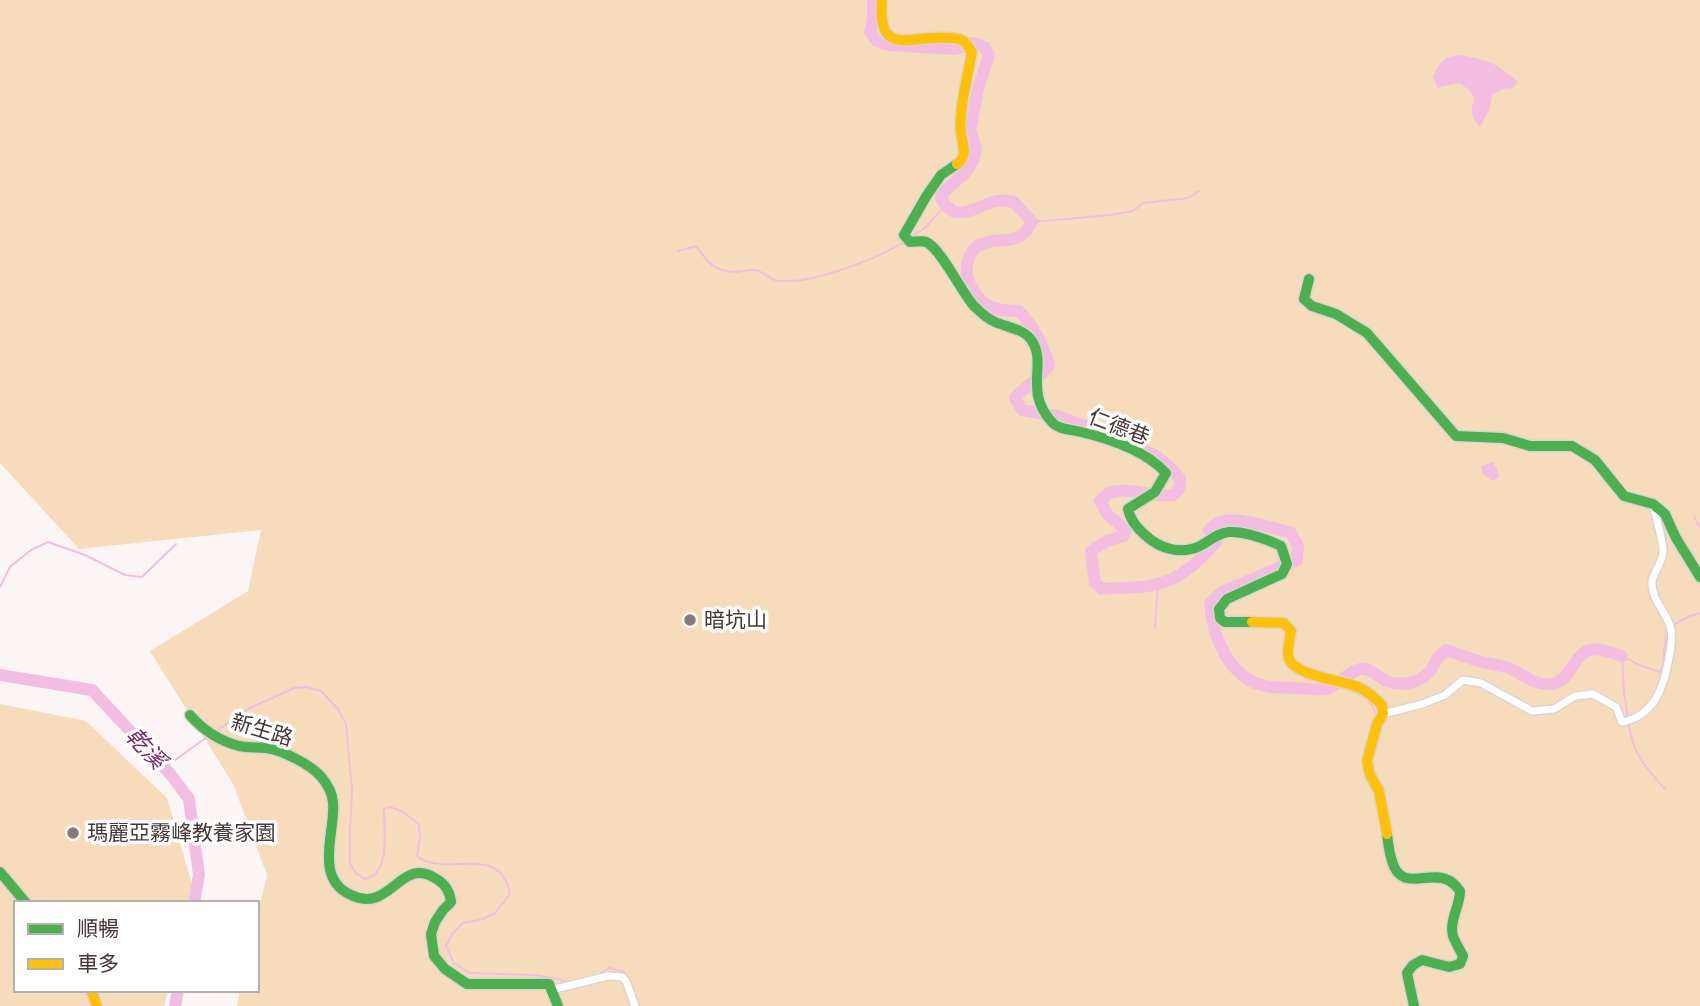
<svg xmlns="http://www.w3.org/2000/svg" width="1700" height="1006" viewBox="0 0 1700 1006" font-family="Arial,'Noto Sans TC',sans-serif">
	<rect width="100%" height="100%" fill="#fbf6f5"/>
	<path fill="#f7dcbb" d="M0,0H1700V1006H237L240,990H257V917L267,875L233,784L150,651L248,591L261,530L79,549L0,463Z
		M0,704L86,721L167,798L192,884L188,903H16V990H168L164,1006H0Z"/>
	<path fill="#f2bde1" d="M1460,55C1489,60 1497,63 1518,82L1512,89L1506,88L1492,95L1490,108L1480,127C1468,112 1472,113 1474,97L1468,89L1459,83L1438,88L1433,77C1440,61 1443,57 1460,55Z
		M1493,462L1498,471L1499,478L1492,481L1483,474L1481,466Z"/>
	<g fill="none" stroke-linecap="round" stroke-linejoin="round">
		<path stroke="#f2bde1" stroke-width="2" d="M1032,222L1110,215L1133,211L1143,203L1188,198L1199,191
			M911,237L925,228L945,206
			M678,251L696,246C707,261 713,271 734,272C741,272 749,269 756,270C764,272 771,281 780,281C813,284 876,259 904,242
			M1694,517L1700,527
			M0,587L10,567L31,550L48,542L85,555L125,575L142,577L176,544
			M1673,625L1690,616L1700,613
			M1155,628L1158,584
			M1622,656L1624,692L1628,719
			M1623,656L1639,665L1660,672L1663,665L1666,633L1667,632
			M1336,686C1356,692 1370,695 1377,716
			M1629,725C1633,754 1646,768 1665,789
			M215,732L248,709L294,688L307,687L321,691L338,709L346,724L352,790L350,830V864L356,873L364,879C391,876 384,829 384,809L390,807L403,812L419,824L420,838L417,856C445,879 500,841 510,894L495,913L483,919L463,923L453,933L446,946L454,963L469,973L535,975L558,979L567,982
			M164,768L207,737
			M599,975L609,968L623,971L624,974
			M627,994L630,1006"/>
		<path stroke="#f2bde1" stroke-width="12" d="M873,0V20L870,32L877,41L889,45L955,49L973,43L984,47L989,55L978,89L970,131L976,149L973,161L965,173L945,191L941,198C955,226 975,206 996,201C1002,200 1008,201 1014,202L1032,222C1029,227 1026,232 1022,235C1007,245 983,235 972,252C958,273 974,302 997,309C1003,311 1012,310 1019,311C1034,327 1043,343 1049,365C1040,380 1026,385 1015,398L1022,410L1057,416L1107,434L1116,440L1155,455L1173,470L1180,479L1179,489L1173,495C1155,498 1127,486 1109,493C1106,495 1103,498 1100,501L1108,515L1126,530L1123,536L1107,541L1091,551L1095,583L1102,589C1120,587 1141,589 1158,584C1182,578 1201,560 1216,542L1209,530C1209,529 1217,523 1218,523C1234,515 1274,528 1291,533L1298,546L1297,560L1222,592L1210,603C1212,636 1230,680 1266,686C1275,688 1284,687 1293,688C1303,688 1315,691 1325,689C1339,686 1345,674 1357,670C1369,666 1376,676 1386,681C1399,686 1415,684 1426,675C1432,671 1434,663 1438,658C1440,655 1443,653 1446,650C1458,654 1470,659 1482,662C1491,665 1501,665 1509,668C1523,674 1533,685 1550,684C1573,682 1572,654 1590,650C1600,648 1613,653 1622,656
			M0,675L92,690L171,775L189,799L199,875L194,903
			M175,1006L178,990"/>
		<g stroke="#ded3d1" stroke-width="10">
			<path id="street" d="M1383,714L1422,704L1445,695L1463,680L1481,683L1532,711L1554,709L1575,696L1593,694L1616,707L1622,722C1655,716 1664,686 1669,658C1671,647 1673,636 1670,626C1665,611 1651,598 1652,582C1653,572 1663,562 1663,552C1664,543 1655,515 1653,505
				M551,990L608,976L622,977L626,981L635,1006"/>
		</g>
		<g stroke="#ded3d1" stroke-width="13">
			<path id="fast" d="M957,164L941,175L927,195L904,235L910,242C915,242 921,240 926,242C940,247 962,293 974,306C980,312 986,318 995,322C1006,327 1025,329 1032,341C1047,364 1024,391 1051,421C1058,430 1071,429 1081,432C1110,439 1145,450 1166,473L1155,492L1128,509C1130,520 1137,528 1145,535C1160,549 1181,555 1200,546C1210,541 1217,533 1229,532C1246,531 1266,539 1281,546L1287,564L1282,574L1227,599L1219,609L1220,618L1225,622H1252
				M1309,279L1304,299L1312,306L1336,314L1367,333L1456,436L1503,438L1530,446H1572L1595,460L1624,496L1653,504L1665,514L1676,538L1700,577
				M190,715C203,730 220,741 239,746C248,748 257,747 266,748C282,750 312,765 322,778C328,785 332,793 333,802C336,831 313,878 351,895C359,899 369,900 377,897C399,888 410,860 438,880C446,885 450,893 451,902L443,910L435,922L431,934L434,956L445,969L467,984H549L558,1006
				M1387,834C1388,843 1389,852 1392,861C1401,893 1428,870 1448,880C1453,882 1457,887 1460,891C1460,906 1449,920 1453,936C1455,942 1460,950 1463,956L1460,964L1449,967L1422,960L1413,965L1407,973L1414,1006
				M0,872L26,903"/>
		</g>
		<g stroke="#ded3d1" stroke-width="13">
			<path id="slow" d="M882,0C877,60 912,34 950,38C955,38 962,39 966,43C966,43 971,51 972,52C968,75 958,112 961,134C963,146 968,156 957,164
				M1252,622L1284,623L1291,631C1290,639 1286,651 1289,659C1297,677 1343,680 1360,688C1368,692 1375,698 1382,705L1383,714L1377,724L1367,761L1370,775L1379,791L1387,834
				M91,990L97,1006"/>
		</g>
		<use href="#street" stroke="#fefefe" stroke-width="7"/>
		<use href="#fast" stroke="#4caf50" stroke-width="10"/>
		<use href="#slow" stroke="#ffc107" stroke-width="10"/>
	</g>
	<g fill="#867978" stroke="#fff" stroke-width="2.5">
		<circle cx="690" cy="620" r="7"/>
		<circle cx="73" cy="833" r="7"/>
	</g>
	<g text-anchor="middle" stroke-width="7" stroke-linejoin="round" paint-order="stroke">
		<g font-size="21" fill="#473635" stroke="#fff">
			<text transform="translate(1119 427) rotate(21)" y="7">仁德巷</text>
			<text transform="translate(262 730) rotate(17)" y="7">新生路</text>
		</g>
		<g font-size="21" fill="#473635" stroke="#fff" text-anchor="start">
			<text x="704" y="627">暗坑山</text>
			<text x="87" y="840">瑪麗亞霧峰教養家園</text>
		</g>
		<g font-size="23" font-style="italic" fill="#7b2869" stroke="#fff">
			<text transform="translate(146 748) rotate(47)" y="8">乾溪</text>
		</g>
	</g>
	<rect x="14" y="901" width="245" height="91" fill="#ffffff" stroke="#b5afae" stroke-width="2"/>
	<rect x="28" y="924" width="35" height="10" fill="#4caf50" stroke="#b5afae" stroke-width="2"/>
	<text x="77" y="936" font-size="21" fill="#473635">順暢</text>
	<rect x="28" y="959" width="35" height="10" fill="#ffc107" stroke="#b5afae" stroke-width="2"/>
	<text x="77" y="971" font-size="21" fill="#473635">車多</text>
</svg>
